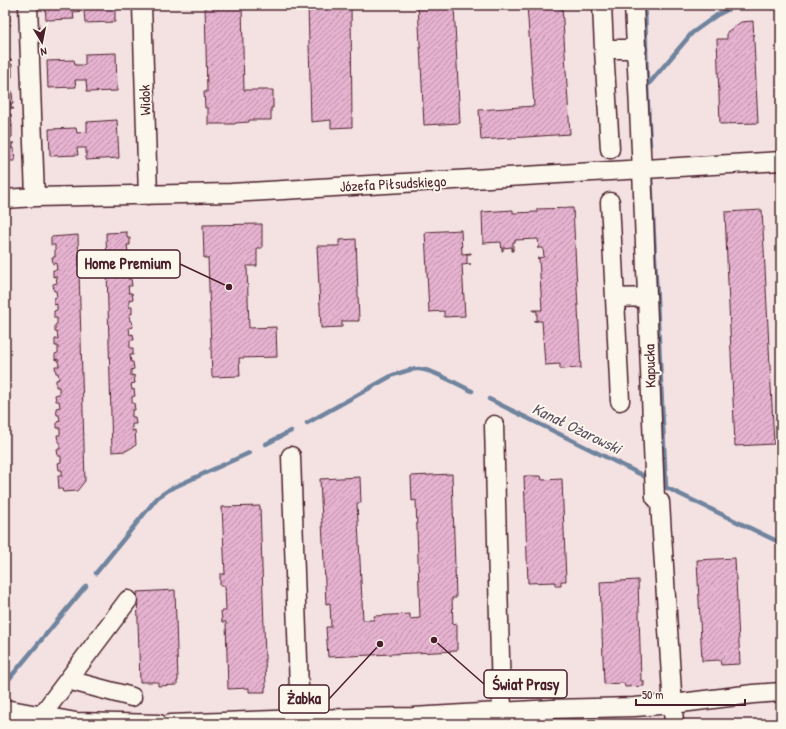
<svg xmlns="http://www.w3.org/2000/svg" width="786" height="729" viewBox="0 0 786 729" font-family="'Patrick Hand',sans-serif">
	<defs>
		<pattern id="building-hatch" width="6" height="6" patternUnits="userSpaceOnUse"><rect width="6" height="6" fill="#e5b2cf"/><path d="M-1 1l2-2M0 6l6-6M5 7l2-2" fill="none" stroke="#bc90a8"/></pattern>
	</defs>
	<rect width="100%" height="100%" fill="#f4e2e3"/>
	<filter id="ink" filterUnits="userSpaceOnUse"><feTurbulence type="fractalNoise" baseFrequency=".025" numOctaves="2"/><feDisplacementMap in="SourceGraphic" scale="8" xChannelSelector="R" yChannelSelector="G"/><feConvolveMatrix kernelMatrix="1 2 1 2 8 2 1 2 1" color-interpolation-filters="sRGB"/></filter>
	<g filter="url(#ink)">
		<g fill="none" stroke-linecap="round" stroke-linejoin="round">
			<path stroke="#70849e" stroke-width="4.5" d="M645,5L647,86
				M650,145L647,86L692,33L717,15L737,5
				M651,175L666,487
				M489,399L650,479
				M307,423L393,375C401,373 409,369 417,369C430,368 459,385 472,391
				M266,444L291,431
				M663,486L781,543
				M96,573L157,498L170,489L249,453
				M5,682L9,679L86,586"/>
		</g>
		<path fill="url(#building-hatch)" stroke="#4a1f2b" d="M45,5H115V22L85,23L84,11L73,12L74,19L46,20Z
			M205,5H242L244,90H273V108H271V120H249V122L235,123V124H208V108H205L204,92H207Z
			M308,5H351L352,127L331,128V120L311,122Z
			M418,5H454L460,123L424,125Z
			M527,5H562L570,134L481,140L479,110L534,106Z
			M5,7H9L10,21L5,20Z
			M5,20H8V25L10,24L11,25H5L6,31H8L9,43H5Z
			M753,21L758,123L720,124L717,39H727V32L741,22Z
			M5,43H9V54H6L7,60H12H9V65H5Z
			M116,53L117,91L87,92L86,80H75L76,87L48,88L47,61L74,60L75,65H85V54Z
			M12,64V77L5,78V65Z
			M5,91H12L13,104H5Z
			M11,103V108H13L14,109H9V114H11L12,126H5V104Z
			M117,120L119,158L86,160V148H77L78,155L50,156L49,129L76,128L77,133L87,132V122Z
			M5,126H12V137L9,138L10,143H15L12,144V148H5Z
			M5,148H14L15,161H5Z
			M573,208L581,368L560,369V364L545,365L542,321H534H537V311H533V310H542L539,258L538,259L537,258L544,257L543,248H537L539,247L538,239L515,240V242H513V251H512V247L503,248V251H502L501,242L483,243L482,212L513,210V213L537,212V209Z
			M762,210L774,444L735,446L725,212Z
			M262,224V248H257V266H247L249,328L276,327L277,357L239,358L240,376L212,377L208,258H204L203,225Z
			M461,230L462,254L471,253V254H467V264H471L462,265L465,316L444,317V311L429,312L425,232Z
			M127,232V238H130V245H127L128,252H130L131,259H127L128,265H131V272L128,273V279H131L132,286H128L129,293H132L133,299L129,300V307H132V314H129L130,321H132L133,327L129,328L130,335L133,334L134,340H130V348H133V355H130L131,362H133L134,369L131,370V376L134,375L135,383L131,384L132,390L134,389L135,396L132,397V403H134L135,410H132V417H135L136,424H132V431L135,430L136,445L126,451L112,452L106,233Z
			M78,235L85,481L77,491L63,492L62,489H59L58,476H62V470H59L58,463L61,462V456H58L57,449H60V442H58L57,435H60V428H57V422L60,421L59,415H57L56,408L60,407L59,401H56L55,395L59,394V387H56V380L59,379L58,373H56L55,366H59L58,359L55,360V354L58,353V346H55V339H58L57,332H55V325L57,324V318H54V311L57,310V304L54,305V298L57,297L56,291H54L53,284L57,283L56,276L53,277V270H57L56,263L53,264L52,257H55V245H51V237Z
			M356,239L359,321H342V327L321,328L317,246H339V240Z
			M452,474L456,598H452L453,625L457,624V651L328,657L326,627H331L330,603L326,604L320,479L360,477L361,503H357L363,620H374V616L410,614V619L420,618L416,500L412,501L411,476Z
			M524,476H541L542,480L562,479L566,581H561V586H555V582L528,583Z
			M260,506L266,687H265V692H249V688L228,689L226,622H222L221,611H226L225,586H220V574H225L222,507Z
			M735,558L740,664L721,665L720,660L702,661L697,560Z
			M638,580L641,681H644V686L625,687L624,683L604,684L600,582Z
			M175,590L178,681H177V685L158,686V682H140L137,592Z"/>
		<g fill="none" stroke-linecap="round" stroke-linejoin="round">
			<g stroke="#4a1f2b" stroke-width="21">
				<path id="minor" d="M28,5L35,197
					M142,5L148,195
					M602,5L604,49
					M634,5L643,193L655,497L660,502L674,724
					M610,149L604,49H637
					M5,199L35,197L231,193L781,161
					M610,202L615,298
					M620,401L615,298L647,297
					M494,425L501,696L503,711
					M291,456L300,719
					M68,680L132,697
					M5,709L76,722L159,724
					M41,716L128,600
					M170,724L300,719L413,717L552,709L634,707L673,704L753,694L781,692"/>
			</g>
			<use href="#minor" stroke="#fbf7ec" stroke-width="18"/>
		</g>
	</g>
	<g text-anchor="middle" stroke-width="4" stroke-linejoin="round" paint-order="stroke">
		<g font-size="15" fill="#4a1f2b" stroke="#fbf7ec">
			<text transform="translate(145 100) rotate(-92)" y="5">Widok</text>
			<text transform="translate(393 184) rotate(-3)" y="5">Józefa Piłsudskiego</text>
			<text transform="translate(650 366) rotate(-92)" y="5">Kapucka</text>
		</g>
		<g font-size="16" font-style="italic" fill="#5d5164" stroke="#fbf7ec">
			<text transform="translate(577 428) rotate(26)" y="6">Kanał Ożarowski</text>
		</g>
	</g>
	<path fill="none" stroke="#4a1f2b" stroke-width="1.5" d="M229 287L180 264M434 640L484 684M380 644L329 699"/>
	<g fill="#4a1f2b" stroke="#fbf7ec" stroke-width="1.5">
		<circle cx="229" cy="287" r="4"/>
		<circle cx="434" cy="640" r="4"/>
		<circle cx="380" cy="644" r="4"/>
	</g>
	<g fill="#fbf7ec" stroke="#4a1f2b" stroke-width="1.5">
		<rect x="77" y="250" width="103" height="28" rx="4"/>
		<rect x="484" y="670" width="83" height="28" rx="4"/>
		<rect x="279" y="685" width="50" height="28" rx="4"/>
	</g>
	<g font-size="16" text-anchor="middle" font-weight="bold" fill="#4a1f2b">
		<text x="128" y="269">Home Premium</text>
		<text x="526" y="690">Świat Prasy</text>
		<text x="304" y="704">Żabka</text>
	</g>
	<rect width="786" height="729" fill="none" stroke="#fbf7ec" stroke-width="20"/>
	<rect x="10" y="10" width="766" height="709" fill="none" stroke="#4a1f2b" stroke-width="1.5" filter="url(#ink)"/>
	<g transform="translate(42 42) rotate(170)" stroke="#fbf7ec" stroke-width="3" paint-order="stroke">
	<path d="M0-3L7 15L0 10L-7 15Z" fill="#4a1f2b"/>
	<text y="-6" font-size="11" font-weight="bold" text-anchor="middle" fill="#4a1f2b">N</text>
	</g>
	<path d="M636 699v6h109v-6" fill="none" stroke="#4a1f2b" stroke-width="2"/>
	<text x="642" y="699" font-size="12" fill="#4a1f2b" stroke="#fbf7ec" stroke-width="3" paint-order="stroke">50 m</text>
</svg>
